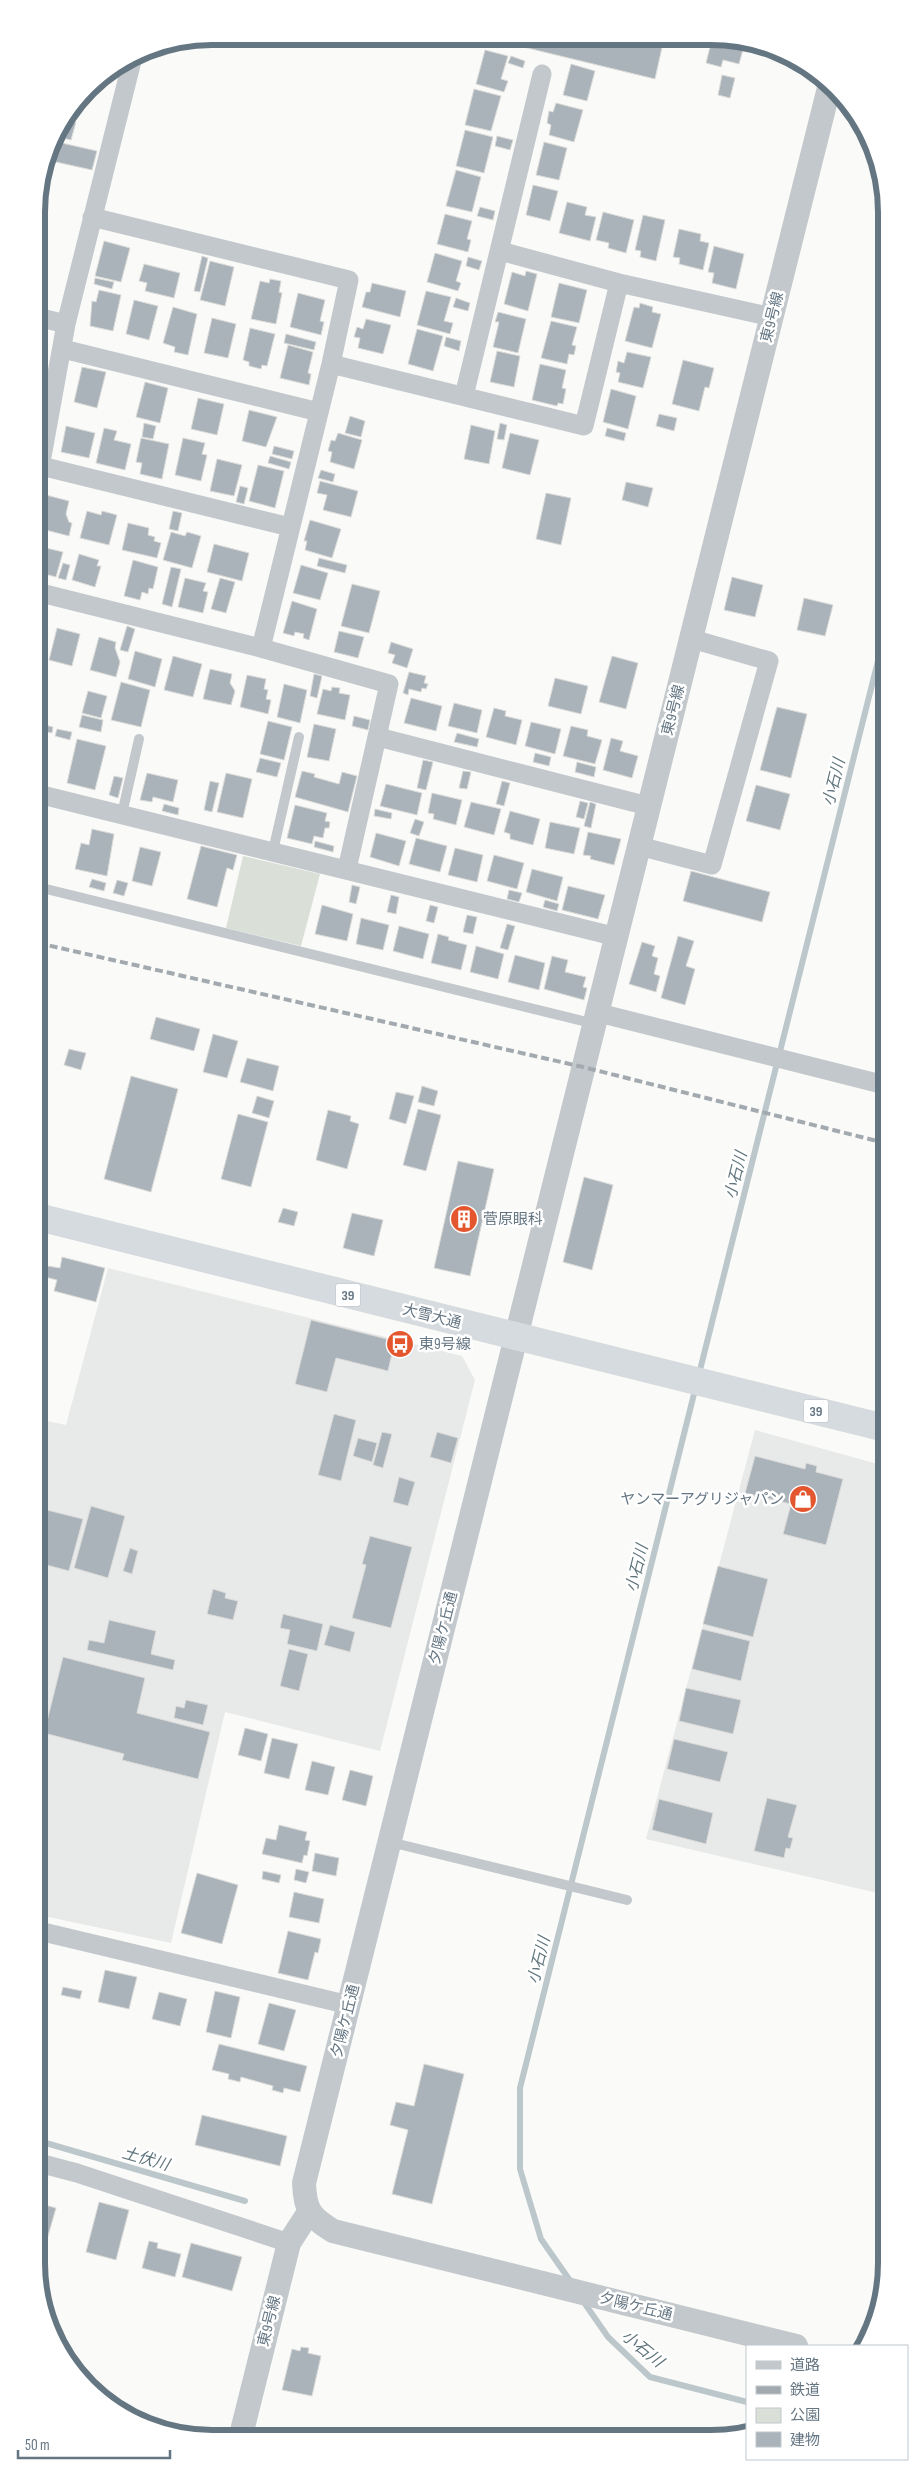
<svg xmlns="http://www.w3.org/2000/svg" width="923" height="2475" viewBox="0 0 923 2475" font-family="'Sofia Sans Condensed','Noto Sans JP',sans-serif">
	<rect width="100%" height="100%" fill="#fafaf8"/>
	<path fill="#e8e9e9" d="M108,1268L462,1356L475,1380L380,1751L225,1712L171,1943L39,1915L38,1419L66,1425Z
		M755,1430L885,1466L886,1895L646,1839Z"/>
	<path fill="#dadfd7" d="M243,856L320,874L301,946L226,928Z"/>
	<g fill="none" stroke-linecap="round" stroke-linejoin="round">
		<path stroke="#bbc7cb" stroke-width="6" d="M699,1374L884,637
			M39,2141L245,2201
			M571,2282L541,2239L520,2169V2088L696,1386
			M583,2301L608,2337L650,2377L747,2402"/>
	</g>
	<path fill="#aab3b9" stroke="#dcdcda" d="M212,36H230L228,42Z
		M244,36L279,37L277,45Z
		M486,38L647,39L663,43L655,79Z
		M712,39L745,42L739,64L723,60L721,67L706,63Z
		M485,50L508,56L501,79L508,81L504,92L476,84Z
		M511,56L525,61L523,68L508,63Z
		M571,64L595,71L587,101L563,95Z
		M722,75L735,78L730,98L718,95Z
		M474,89L501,96L491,131L465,125Z
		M556,103L583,110L574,142L549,135L551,125L547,123L549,111L553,112Z
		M65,120L76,122L71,140L54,136Z
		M465,130L493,137L484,173L456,166Z
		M497,136L513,140L510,150L495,146Z
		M53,141L97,151L92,170L47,160Z
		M544,142L567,148L559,180L536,175Z
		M456,170L481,177L472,212L446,206Z
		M533,185L558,191L550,221L526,215Z
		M567,202L587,207L585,215L596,217L590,241L559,233Z
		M480,207L495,211L493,220L477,216Z
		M603,212L634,220L626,253L608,248L609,243L596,240Z
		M445,214L472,221L467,239L471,240L468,252L437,244Z
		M643,215L665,220L656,261L640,257L641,251L635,250Z
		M679,229L701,234L700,241L709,243L703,270L679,264L680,258L673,257Z
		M104,241L130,248L121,282L95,276Z
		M714,246L744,254L736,289L712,283L714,273L708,272Z
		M435,253L462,261L456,281L461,283L458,291L427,282Z
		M202,256L208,258L200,292L194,291Z
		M468,257L482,261L479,270L466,266Z
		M210,261L234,267L225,306L200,300Z
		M144,264L180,273L174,298L145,291L147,283L139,281Z
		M526,271L537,274L528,311L504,304L512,272L525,276Z
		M95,278L114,282L112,289L94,284Z
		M270,279L281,281L279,292L282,293L276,324L251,319L260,281L269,283Z
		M372,283L406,291L400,317L362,307L366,292H370Z
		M559,283L587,290L579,323L551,317Z
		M99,290L121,295L113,331L90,326L92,301L96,302Z
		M426,291L451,297L444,321L453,323L450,334L417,325Z
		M298,293L325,300L320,321L324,322L321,335L290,327Z
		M456,298L470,303L468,311L453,307Z
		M134,300L158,306L149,340L126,334Z
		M640,303L653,307L652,312L661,314L652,348L625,341L634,307L639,308Z
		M173,307L197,314L188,355L174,352L175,347L163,343Z
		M498,312L526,319L518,353L493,347L499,322H495Z
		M212,318L236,324L228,358L204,353Z
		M366,319L391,325L383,354L358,348L360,338L354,337L357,327L363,329Z
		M551,321L577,327L572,345L576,346L574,355L569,354L567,364L541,358Z
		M250,328L275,334L267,366L262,365L261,369L249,366V362L243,360Z
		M417,329L443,336L433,371L408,364Z
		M286,334L316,342L314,350L284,343Z
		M446,337L461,341L459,351L444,346Z
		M288,345L313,352L308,373L311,374L309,385L280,378Z
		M497,351L520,356L514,387L490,382Z
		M627,352L651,357L643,388L618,382L620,373L616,372L618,361L624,363Z
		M683,360L714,368L709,388L705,387L699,411L672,404Z
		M540,364L566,370L562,388L566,389L563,404L558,403L557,406L532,400Z
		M82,367L106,372L97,408L74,402Z
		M145,382L168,388L160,423L136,417Z
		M611,389L636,396L628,429L603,422Z
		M198,398L224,404L217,435L191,429Z
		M249,410L277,417L266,447L242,441Z
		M659,414L677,418L674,431L656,426Z
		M350,416L365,421L361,437L345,433Z
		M144,423L156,426L153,439L142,437Z
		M500,423L507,425L504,440L497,439Z
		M471,425L495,431L489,464L464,459Z
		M66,426L95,433L89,458L61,452Z
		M104,428L117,431L114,440L131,444L125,470L96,463Z
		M607,428L626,433L624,441L605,436Z
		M338,433L362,440L354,469L330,462L332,452L328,451L331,440L335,441Z
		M510,433L539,440L530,475L502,468Z
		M141,438L169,444L162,479L140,474L142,463L136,462Z
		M183,438L205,443L202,454L207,455L201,481L175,475Z
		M274,446L294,451L292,459L272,454Z
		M270,456L291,462L289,469L268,463Z
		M217,459L242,465L234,496L210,491Z
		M258,465L284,471L275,508L249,501Z
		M321,470L335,474L333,482L318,478Z
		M320,481L358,491L351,517L323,510L327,495L317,493Z
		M626,482L653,488L648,507L622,500Z
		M240,486L248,488L244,504L236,502Z
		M546,493L571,498L561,545L536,539Z
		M46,495L69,501L66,514L69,522L72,523L69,536L38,528Z
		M87,511L101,515L102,511L117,515L109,545L80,538Z
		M173,511L182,513L178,531L169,529Z
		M310,520L341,529L332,558L305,550L307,541H304Z
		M128,523L149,528L148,535L155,537L154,541L161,543L157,558L122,550Z
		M171,532L185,536L187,532L201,536L192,568L163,560Z
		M214,544L249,553L242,581L207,572Z
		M38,546L63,552L56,577L37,572Z
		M79,554L99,560L97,566H101L95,587L72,580Z
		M319,558L347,565L345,573L317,566Z
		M133,560L158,567L153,589L149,588L148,594L142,592L140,600L124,596Z
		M63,563L70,565L66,580L58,578Z
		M301,565L328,573L320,600L293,593Z
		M171,567L181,569L172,607L162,604Z
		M732,577L763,585L755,617L724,610Z
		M185,578L206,583L203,591L208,592L203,613L178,607Z
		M220,578L235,582L226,613L211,609Z
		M352,584L380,591L369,633L341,626Z
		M804,598L833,605L825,636L797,630Z
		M292,601L317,609L309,640L303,638L304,634L295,632L294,636L283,633Z
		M127,626L135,629L128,652L120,650Z
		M57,628L80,634L72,666L49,660Z
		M339,631L364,637L358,658L334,652Z
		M37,636L42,637L40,642L47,644L43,659L37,658Z
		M99,637L116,642L115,648L120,662L116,677L90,670Z
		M391,642L413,649L407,668L392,663L395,655L388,653Z
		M135,651L162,659L155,687L128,679Z
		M173,656L202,664L193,697L164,690Z
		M612,656L638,663L626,709L599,702Z
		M210,669L232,674L230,683L235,691L231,705L203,699Z
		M409,672L426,676L424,683L428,684L426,689L422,688L421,692L409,689L408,695L403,693Z
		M314,674L322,676L317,698L310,696Z
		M247,675L266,679L264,689L268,690L266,699L271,700L268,714L240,707Z
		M555,678L588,686L581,714L548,706Z
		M121,682L150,690L141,727L111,720Z
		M284,684L307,690L300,723L277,717Z
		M332,687L340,688L339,693L350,695L345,720L317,714L323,689L331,691Z
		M88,691L107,696L101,718L82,713Z
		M411,698L442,706L436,731L404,723Z
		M454,703L482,710L477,733L448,726Z
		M777,707L807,714L791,778L760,770Z
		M494,708L506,711L505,716L522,720L516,745L486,737Z
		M82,715L103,720L101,732L79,727Z
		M354,716L370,720L368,730L352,726Z
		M268,721L292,727L284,760L260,754Z
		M531,722L561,729L555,754L525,746Z
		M37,723L53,727L52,733L42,731L41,734L37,733Z
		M314,724L336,729L329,761L307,757Z
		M571,726L588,730L587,736L602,740L595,764L563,756Z
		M57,729L72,732L70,740L55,736Z
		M457,733L479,739L477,747L454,742Z
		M611,738L623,741L620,751L638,756L632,778L603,770Z
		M77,739L106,746L95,790L67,783Z
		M535,753L551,757L549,766L533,762Z
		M260,758L281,763L277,777L256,772Z
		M423,760L433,762L426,790L417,788Z
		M577,762L596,767L594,777L575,772Z
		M302,771L315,774L314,777L339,784L342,772L357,776L348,812L295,797Z
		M463,771L471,772L467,789L459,788Z
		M147,773L178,780L173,802L153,797L152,802L140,800Z
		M226,773L252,779L243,818L217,812Z
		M114,776L123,778L118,798L109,795Z
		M210,781L219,783L212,812L204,810Z
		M502,781L510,783L504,806L496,804Z
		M386,784L422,793L417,815L380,806Z
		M756,785L790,794L780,830L746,821Z
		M432,793L462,800L456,825L433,819L434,814L428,813Z
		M580,801L588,803L584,819L576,817Z
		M471,802L501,809L494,835L464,827Z
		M590,802L596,804L591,828L584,826Z
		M164,804L179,808L178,815L162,811Z
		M295,805L327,813L325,821L330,822L329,828H325L323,838L314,836L312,844L287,838Z
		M375,809L392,813L391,819L374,816Z
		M510,811L540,819L533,845L510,839V834L504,832Z
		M415,819L424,822L419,836L410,833Z
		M550,822L580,828L574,854L545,848Z
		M92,829L114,834L107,876L75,869L81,843L89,845Z
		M588,832L621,839L614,865L590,859L591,856L583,855Z
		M376,833L406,841L399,866L370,857Z
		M416,838L447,846L440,872L409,864Z
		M315,841L334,846L333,852L314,847Z
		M201,846L237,855L233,870L227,868L217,907L187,899Z
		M140,847L161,852L152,886L132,881Z
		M455,848L483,855L477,882L448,875Z
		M494,855L524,863L517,889L487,881Z
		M532,869L563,877L557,901L526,892Z
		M691,871L770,892L762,922L683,901Z
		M92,879L106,883L104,891L89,887Z
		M117,880L128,883L124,896L113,893Z
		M352,885L360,887L356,904L349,902Z
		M568,886L605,895L598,919L562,910Z
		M509,890L522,893L519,902L507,899Z
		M391,895L399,897L396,914L387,912Z
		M545,900L559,904L557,911L543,907Z
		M322,905L353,914L347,941L315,934Z
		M430,905L438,907L434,923L426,921Z
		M467,915L477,917L473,934L463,932Z
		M361,918L389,925L383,950L356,944Z
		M507,924L515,926L508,950L500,948Z
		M399,926L429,934L423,959L393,951Z
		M438,934L449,937L448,940L467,945L461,970L431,963Z
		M678,936L694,941L686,966L695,969L685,1005L661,998Z
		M642,942L655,946L652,956L658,958L654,974L660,976L656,992L629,984Z
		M476,946L504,954L498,979L470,972Z
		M515,955L545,963L539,990L508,982Z
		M552,956L568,960L565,972L586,977L583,987L587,988L584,1000L544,989Z
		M156,1017L200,1029L194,1051L150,1039Z
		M213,1034L238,1041L227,1078L203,1072Z
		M69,1049L86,1053L81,1070L64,1065Z
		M247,1058L279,1066L273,1091L240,1082Z
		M131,1076L178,1089L151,1192L104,1179Z
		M422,1086L438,1091L434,1106L418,1102Z
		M396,1092L414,1096L406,1124L389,1119Z
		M257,1096L274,1101L269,1118L252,1113Z
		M418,1109L441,1115L426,1171L403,1165Z
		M328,1110L351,1116L350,1121L359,1124L347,1169L316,1160Z
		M238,1114L268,1122L251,1187L221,1179Z
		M458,1161L494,1169L470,1276L434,1268Z
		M584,1177L613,1185L592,1270L563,1262Z
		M283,1208L298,1212L294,1226L278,1222Z
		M352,1213L383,1220L374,1256L343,1248Z
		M62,1257L105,1268L96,1302L54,1291L57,1280L45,1277L48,1266L60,1268Z
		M311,1320L395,1341L388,1371L336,1358L327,1392L295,1384Z
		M334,1414L356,1420L341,1481L318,1475Z
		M382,1432L392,1434L383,1468L373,1465Z
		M437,1432L458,1438L451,1463L430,1457Z
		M358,1438L377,1443L372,1462L353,1456Z
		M755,1456L805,1469L806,1463L817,1466L816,1472L843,1479L826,1545L783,1534L791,1504L745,1493Z
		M399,1477L415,1482L408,1506L393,1502Z
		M91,1506L125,1516L108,1578L74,1568Z
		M39,1508L83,1519L69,1571L39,1563Z
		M370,1536L412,1547L391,1628L352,1618L366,1565L362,1564Z
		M130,1548L138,1551L132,1574L123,1571Z
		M718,1566L768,1579L753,1637L703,1624Z
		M213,1589L226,1593L225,1598L238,1601L233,1620L207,1614Z
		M283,1614L323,1624L317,1651L287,1644L290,1630L280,1628Z
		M109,1620L156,1631L151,1654L175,1660L173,1670L87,1650L89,1640L104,1643Z
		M330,1625L355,1632L350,1652L324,1645Z
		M702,1629L750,1641L741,1681L692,1669Z
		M289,1649L308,1654L299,1691L280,1686Z
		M63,1657L145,1678L137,1713L210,1732L198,1779L122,1760L124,1754L44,1733Z
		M686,1688L741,1700L733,1734L679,1721Z
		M186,1700L208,1705L203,1725L174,1718L176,1706L184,1708Z
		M245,1728L268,1734L261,1761L238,1755Z
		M272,1738L298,1744L289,1779L264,1773Z
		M674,1739L728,1752L720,1782L667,1769Z
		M312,1761L335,1767L328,1795L305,1790Z
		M350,1770L373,1776L366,1806L342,1800Z
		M767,1798L797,1805L788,1837L793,1838L790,1849L786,1848L784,1858L754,1851Z
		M659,1799L713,1813L706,1844L652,1830Z
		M279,1825L307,1832L305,1840L310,1841L307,1856L304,1855L302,1863L262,1854L266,1838L276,1840Z
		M315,1853L339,1858L336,1876L312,1871Z
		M296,1869L309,1872L306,1883L294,1880Z
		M263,1871L281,1875L279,1883L262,1879Z
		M197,1873L238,1885L222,1944L181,1933Z
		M294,1892L324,1899L319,1923L289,1917Z
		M288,1931L321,1939L318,1953L315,1952L308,1980L278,1973Z
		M105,1970L137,1977L129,2009L98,2002Z
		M63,1987L82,1991L80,1999L61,1995Z
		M215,1991L240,1997L231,2038L206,2032Z
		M159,1992L187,1999L180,2026L152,2019Z
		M269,2003L296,2010L284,2051L258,2044Z
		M219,2044L307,2066L300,2092L284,2088L283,2093L272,2090L273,2086L241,2077L240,2082L228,2079L229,2074L212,2070Z
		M424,2064L464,2074L432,2204L392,2194L408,2130L390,2125L396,2102L414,2106Z
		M202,2115L287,2136L280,2166L195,2145Z
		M99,2202L129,2210L116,2260L86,2252Z
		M45,2205L56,2208L46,2243L40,2241V2225Z
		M149,2241L158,2243L157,2248L181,2254L175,2277L142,2268Z
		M191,2243L242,2257L232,2291L182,2277Z
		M301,2347L309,2348L308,2353L321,2356L312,2396L282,2390L292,2349L300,2351Z"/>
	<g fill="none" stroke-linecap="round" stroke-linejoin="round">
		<path stroke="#c3c8cc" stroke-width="10" d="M122,814L139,739
			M273,851L299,737
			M38,887L595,1024
			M390,1842L627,1900"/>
		<path stroke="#c3c8cc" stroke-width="19" d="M92,217L349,280L331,364L261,648
			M500,251L619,283L772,317
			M37,317L66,324
			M63,349L319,412
			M331,364L584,426L619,283
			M464,396L542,74
			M41,466L290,527
			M37,484L66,324L133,57
			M37,592L261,648L389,684L347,869
			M378,737L648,806
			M38,794L617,937
			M639,846L712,865L769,661L692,639
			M599,1013L885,1085
			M39,1931L349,2005
			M39,2163L77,2173L289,2243"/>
		<path stroke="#c3c8cc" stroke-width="24" d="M796,2346L333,2231C310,2217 305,2210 304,2183L830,84
			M241,2435L289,2243L309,2212"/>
		<path stroke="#d6dbdf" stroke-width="28" d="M38,1217L885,1428"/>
		<path stroke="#a2aab0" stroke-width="4" stroke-dasharray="8 4" stroke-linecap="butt" d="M38,943L583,1067L885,1143"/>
	</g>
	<defs>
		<g id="building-disc" transform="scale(1.4375)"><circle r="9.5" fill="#e4572e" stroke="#fff"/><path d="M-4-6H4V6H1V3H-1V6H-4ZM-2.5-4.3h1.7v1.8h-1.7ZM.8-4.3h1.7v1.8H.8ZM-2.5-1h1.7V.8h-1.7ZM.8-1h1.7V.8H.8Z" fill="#fff"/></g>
		<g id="bus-disc" transform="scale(1.4375)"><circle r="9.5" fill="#e4572e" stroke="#fff"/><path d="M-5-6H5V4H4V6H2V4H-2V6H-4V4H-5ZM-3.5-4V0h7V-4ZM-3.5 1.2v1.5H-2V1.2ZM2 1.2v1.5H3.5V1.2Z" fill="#fff"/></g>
		<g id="shop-disc" transform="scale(1.4375)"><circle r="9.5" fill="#e4572e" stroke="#fff"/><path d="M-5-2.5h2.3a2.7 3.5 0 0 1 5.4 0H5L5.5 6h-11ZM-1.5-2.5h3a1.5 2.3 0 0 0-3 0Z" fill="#fff"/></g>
	</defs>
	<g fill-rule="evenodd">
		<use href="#building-disc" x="464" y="1219"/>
		<use href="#bus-disc" x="400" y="1344"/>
		<use href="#shop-disc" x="803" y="1499"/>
	</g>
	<g text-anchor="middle" stroke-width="5" stroke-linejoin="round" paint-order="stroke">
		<g fill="#fff" stroke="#939fa8" stroke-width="1">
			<rect x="335.5" y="1283.5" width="25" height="23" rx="4"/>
			<rect x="803.5" y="1399.5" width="25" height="23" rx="4"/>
		</g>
		<g font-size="14" font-weight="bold" fill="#657683">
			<text x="348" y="1300">39</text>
			<text x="816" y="1416">39</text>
		</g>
		<g font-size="15" fill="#657683" stroke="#fff">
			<text transform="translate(772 317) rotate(-76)" y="5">東9号線</text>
			<text transform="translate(673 710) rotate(-76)" y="5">東9号線</text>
			<text transform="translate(432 1316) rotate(14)" y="5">大雪大通</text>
			<text transform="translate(443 1628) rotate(-76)" y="5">夕陽ケ丘通</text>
			<text transform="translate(345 2021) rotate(-76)" y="5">夕陽ケ丘通</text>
			<text transform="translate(636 2306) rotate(14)" y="5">夕陽ケ丘通</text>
			<text transform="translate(269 2321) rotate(-76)" y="5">東9号線</text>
		</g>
		<g font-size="15" fill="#657683" stroke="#fff" text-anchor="start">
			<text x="483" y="1224">菅原眼科</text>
			<text x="419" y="1349">東9号線</text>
			<text x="784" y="1504" text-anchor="end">ヤンマーアグリジャパン</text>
		</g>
		<g font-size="16" font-style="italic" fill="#60757c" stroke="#fff">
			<text transform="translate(833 782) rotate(-76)" y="6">小石川</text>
			<text transform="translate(735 1175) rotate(-76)" y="6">小石川</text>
			<text transform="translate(636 1568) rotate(-76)" y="6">小石川</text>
			<text transform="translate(538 1960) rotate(-76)" y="6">小石川</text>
			<text transform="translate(146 2158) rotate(16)" y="6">土伏川</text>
			<text transform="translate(643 2348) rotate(39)" y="6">小石川</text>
		</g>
	</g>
	<path d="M0 0H923V2475H0ZM212 45H711A167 167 0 0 1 878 212V2263A167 167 0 0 1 711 2430H212A167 167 0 0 1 45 2263V212A167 167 0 0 1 212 45Z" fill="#fff" fill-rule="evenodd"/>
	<path fill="none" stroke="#657683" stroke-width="6" d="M212 45H711A167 167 0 0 1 878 212V2263A167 167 0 0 1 711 2430H212A167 167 0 0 1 45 2263V212A167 167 0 0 1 212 45Z"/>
	<rect x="746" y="2345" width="162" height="115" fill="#ffffff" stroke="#c1c8cd"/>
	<rect x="756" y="2361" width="25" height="8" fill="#c3c8cc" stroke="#c1c8cd"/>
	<text x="790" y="2370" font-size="15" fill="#657683">道路</text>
	<rect x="756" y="2386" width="25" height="8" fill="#a2aab0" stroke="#c1c8cd"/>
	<text x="790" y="2395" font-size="15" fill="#657683">鉄道</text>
	<rect x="756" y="2408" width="25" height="15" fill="#dadfd7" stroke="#c1c8cd"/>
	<text x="790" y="2420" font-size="15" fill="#657683">公園</text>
	<rect x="756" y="2432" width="25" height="15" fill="#aab3b9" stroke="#c1c8cd"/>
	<text x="790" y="2445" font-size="15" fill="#657683">建物</text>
	<path d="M18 2450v8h152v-8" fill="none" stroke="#657683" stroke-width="2.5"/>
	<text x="25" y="2450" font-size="15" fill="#657683" stroke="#ffffff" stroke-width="4" paint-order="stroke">50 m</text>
</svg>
